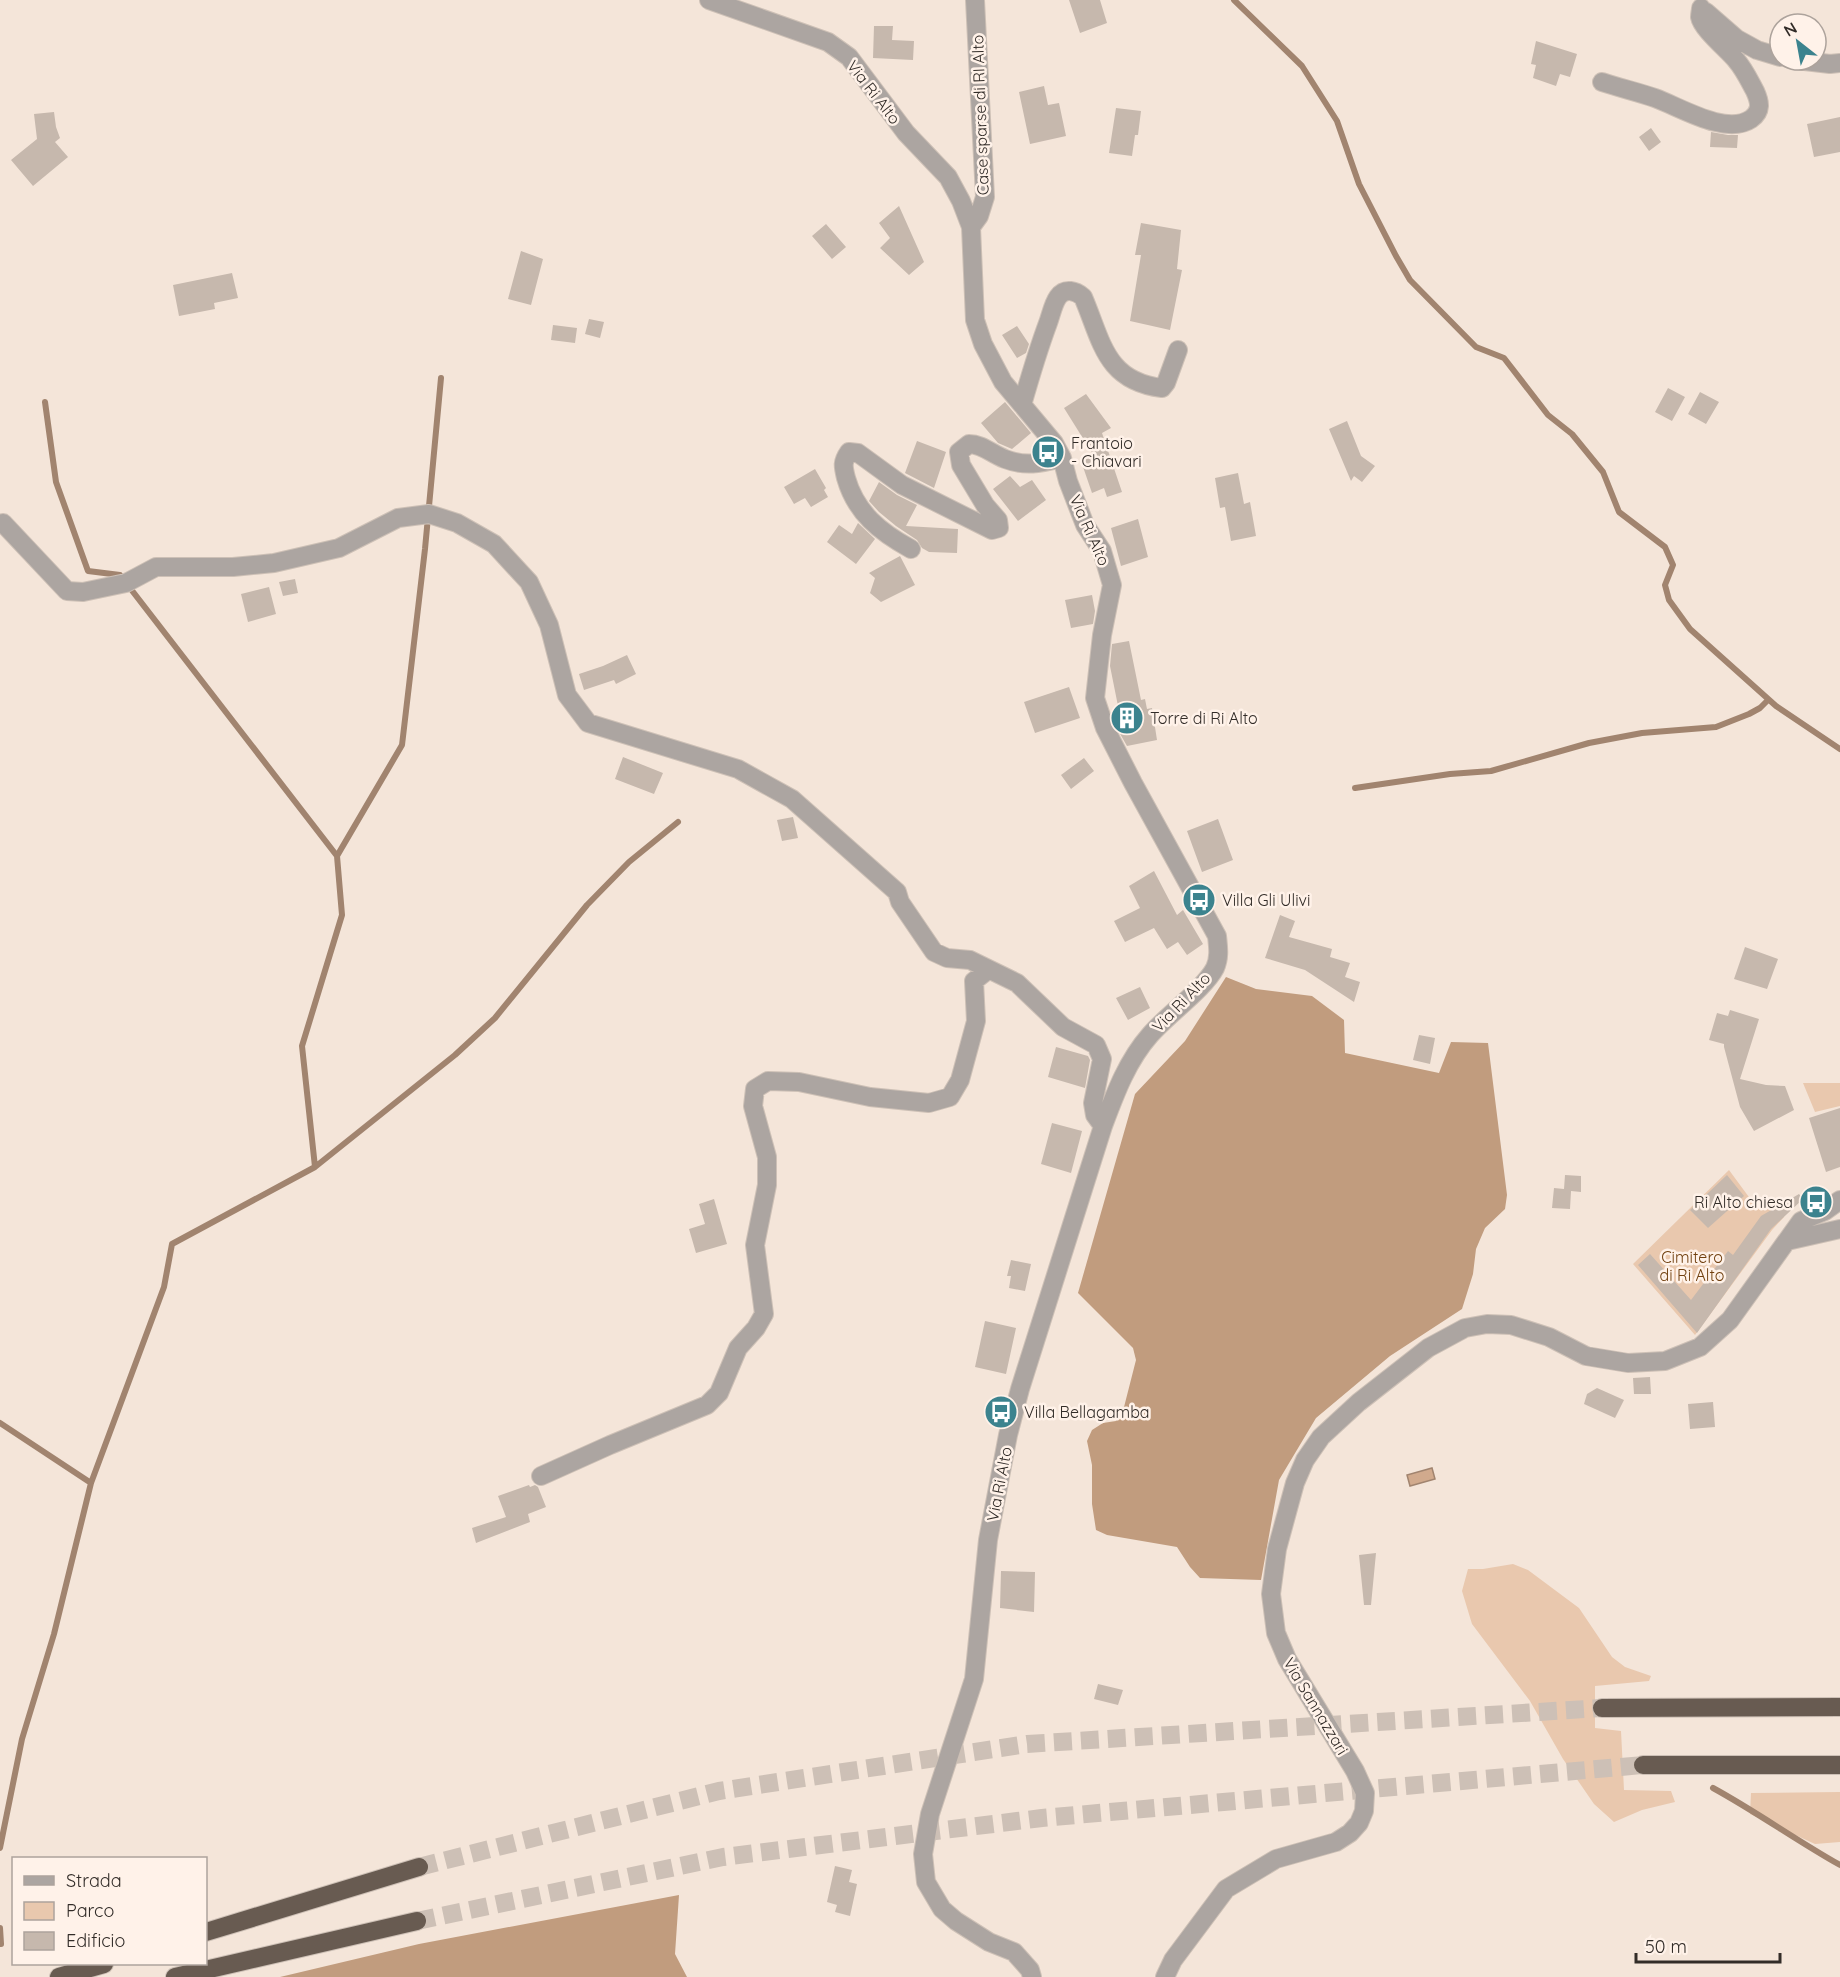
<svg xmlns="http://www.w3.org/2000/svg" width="1840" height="1977" viewBox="0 0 1840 1977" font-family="Quicksand,sans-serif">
	<rect width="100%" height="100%" fill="#f4e5d9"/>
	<path fill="#e9c8ae" d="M1803,1083H1840V1106L1815,1112Z
		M1729,1170L1757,1208L1771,1201L1784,1217L1772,1230L1695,1335L1633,1264Z
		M1513,1564L1528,1570L1579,1608L1612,1657L1625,1667L1651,1676L1649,1681L1595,1686V1728L1621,1731L1624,1790L1671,1791L1675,1802L1642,1810L1614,1822L1594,1804L1563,1759L1530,1701L1472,1624L1462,1591L1468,1569H1483Z
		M1840,1792V1842L1815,1844L1750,1814L1751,1793Z"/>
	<path fill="#c19c7e" d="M1226,977L1256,989L1312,996L1344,1020L1345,1053L1439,1073L1451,1042L1488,1043L1507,1195L1505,1209L1485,1228L1476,1249L1473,1274L1462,1309L1390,1356L1316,1418L1279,1480L1261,1580L1200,1578L1190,1567L1177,1547L1107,1535L1096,1530L1092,1504V1465L1087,1441L1092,1430L1103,1423L1116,1421L1123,1411L1136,1360L1133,1348L1078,1293L1135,1094L1185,1041Z
		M679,1895L675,1954L687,1977H280L419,1944Z"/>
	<path fill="#d1aa8d" stroke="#a1846f" stroke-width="1.5" d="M1432,1468L1435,1479L1410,1486L1407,1475Z"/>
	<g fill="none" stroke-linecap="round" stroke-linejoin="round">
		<path stroke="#a1846f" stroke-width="6" d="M1234,0L1302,66L1337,121L1359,184L1396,256L1410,280L1476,347L1504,358L1548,415L1572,434L1603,472L1619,512L1665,547L1673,565L1665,585L1669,600L1690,629L1776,706L1840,749
			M1355,788L1450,774L1491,771L1589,743L1642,733L1716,727L1749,714L1760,708L1768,700
			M337,856L402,745L425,549L441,378
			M315,1167L455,1055L495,1018L587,905L629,862L678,822
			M0,1423L91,1483
			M1713,1788C1757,1812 1797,1841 1840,1865
			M0,1848L22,1739L54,1634L91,1483L164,1287L172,1244L315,1167L302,1046L342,915L337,856L120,575L88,571L56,482L45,402
			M0,1928L1,1944"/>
	</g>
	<path fill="#c6b8ad" d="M1069,0H1100L1107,23L1080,33Z
		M874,26H893L892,40L914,41L913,60L873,58Z
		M1536,41L1577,54L1570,77L1560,74L1556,86L1533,78L1536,65L1531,64Z
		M1044,86L1048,105L1059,103L1066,136L1030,144L1019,92Z
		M1116,108L1141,111L1138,135H1135L1132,156L1109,153Z
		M54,112L56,127L60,138L55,142L68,157L33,186L11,160L37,139L34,114Z
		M1840,117V152L1814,157L1807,124Z
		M1651,128L1661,142L1649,151L1639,137Z
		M1711,132L1728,135H1738L1737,148L1710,147Z
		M899,206L924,262L909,275L880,248L890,238L879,223Z
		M1141,223L1181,230L1177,269L1182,270L1170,330L1130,321L1141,255H1135Z
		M826,224L846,247L832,259L812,236Z
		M521,251L543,259L531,305L508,299Z
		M232,273L238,298L214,303L215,309L179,316L173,285Z
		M589,319L604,322L600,338L585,334Z
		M553,325L577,328L575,343L551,340Z
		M1017,326L1029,344L1026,353L1017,358L1002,335Z
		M1668,388L1685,397L1672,421L1655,412Z
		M1700,392L1719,402L1706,424L1688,414Z
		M1086,394L1111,428L1102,433L1122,492L1107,497L1104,488L1092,493L1081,461L1094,456L1064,408Z
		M1005,402L1031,433L1012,449L998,443L981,423Z
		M1347,421L1361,456L1375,466L1362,482L1354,476L1351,481L1329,429Z
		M917,441L946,452L934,488L905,473Z
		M815,469L826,488L824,490L828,497L811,507L805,498L794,504L784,487Z
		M1238,473L1244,504L1250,502L1256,536L1231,541L1225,507L1220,508L1215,478Z
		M1010,476L1020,487L1032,480L1046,500L1018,521L993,489Z
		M879,482L897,495L917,505L906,526L958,529L957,553L929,552L922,548L917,540L896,526L879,512L869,501Z
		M1138,519L1148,557L1121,566L1111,528Z
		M858,523L875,539L856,564L827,542L839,525L852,534Z
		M900,556L915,585L881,602L870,593L875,578L869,573Z
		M295,579L298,593L283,596L279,582Z
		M269,587L276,614L248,622L241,594Z
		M1092,595L1095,611L1093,624L1071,628L1065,600Z
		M1129,641L1141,700L1145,699L1147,709L1152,708L1157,740L1127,746L1119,732L1116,711H1119L1110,666L1112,644Z
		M627,655L636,674L616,684L614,680L584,690L579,674L603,666Z
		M1069,687L1080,718L1035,733L1024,702Z
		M623,757L663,773L654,794L615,779Z
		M1084,758L1094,771L1071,789L1061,775Z
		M793,817L798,838L782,841L777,820Z
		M1218,819L1233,860L1202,872L1187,831Z
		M1154,871L1177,915L1183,910L1203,944L1187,955L1178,942L1167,949L1154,928L1125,942L1114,921L1140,908L1129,886Z
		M1280,915L1295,921L1289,937L1332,949L1330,957L1350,963L1345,977L1360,982L1354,1002L1305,970L1265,958Z
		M1745,947L1778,959L1767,989L1734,979Z
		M1140,987L1150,1008L1128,1020L1116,998Z
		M1730,1010L1759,1019L1740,1079L1766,1085L1785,1086L1794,1110L1754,1131L1740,1107L1724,1047V1044L1709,1040L1717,1013L1728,1016Z
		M1419,1035L1435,1038L1430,1064L1413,1060Z
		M1056,1047L1088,1056L1090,1060L1085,1088L1048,1077Z
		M1840,1108V1167L1826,1172L1809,1118Z
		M1052,1123L1082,1131L1071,1173L1041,1164Z
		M1565,1175L1581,1176V1192L1571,1191L1570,1209L1552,1208L1554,1188L1564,1189Z
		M1727,1175L1744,1196L1708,1228L1690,1210Z
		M1799,1194L1803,1199L1771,1229L1697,1333L1638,1265L1650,1254L1691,1300L1728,1251L1733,1255L1761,1216Z
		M714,1199L727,1244L696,1253L689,1229L705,1224L699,1204Z
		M1011,1260L1031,1264L1025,1291L1009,1288L1011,1276H1007Z
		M985,1321L1016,1328L1006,1374L975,1367Z
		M1650,1377L1651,1394H1634L1633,1378Z
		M1597,1388L1624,1400L1615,1418L1584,1404L1587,1394Z
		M1713,1402L1715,1427L1690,1429L1688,1404Z
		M529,1485L530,1487L535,1485L538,1487L546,1507L528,1514L530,1522L476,1543L472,1528L506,1517L498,1496Z
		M1376,1553L1371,1605H1364L1359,1555Z
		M1001,1571L1035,1572L1034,1612L1000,1608Z
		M1098,1684L1123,1690L1118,1705L1094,1699Z
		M835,1866L852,1870L849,1882L857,1884L850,1916L835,1912L837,1905L827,1902Z"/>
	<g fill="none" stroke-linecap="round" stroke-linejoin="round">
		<path stroke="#cdc0b6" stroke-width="18" stroke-dasharray="18 9" stroke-linecap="butt" d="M419,1867L719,1791L1027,1744L1602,1708
			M417,1921L723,1857L1042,1818L1643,1765"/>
		<g stroke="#cdc0b6" stroke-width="20">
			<path id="minor" d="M709,0L828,42L849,57L906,133L948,177L961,201L971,227L975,320L983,344L1003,382L1054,443L1062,458L1068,481L1085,525L1102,551L1112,585L1102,635L1095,698L1105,728L1133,783L1217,936C1218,946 1220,957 1215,968C1204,989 1167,1015 1150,1035C1127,1061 1115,1094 1103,1126L1020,1389L1008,1435L988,1540L974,1679L930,1814L923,1854L926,1882L942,1909L956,1921L989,1942L1014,1952L1030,1970L1032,1977
				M1706,12L1737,39L1757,50L1780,57
				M1796,60L1830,64L1840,63
				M1602,82C1620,88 1638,92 1655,98C1680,107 1726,136 1751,119C1762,111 1760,102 1755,91C1749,80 1744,69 1736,60C1728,50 1702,29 1700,17C1700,14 1701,11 1701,8
				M971,227L979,216L985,197L975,0
				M1022,405C1030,377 1038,350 1048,323C1051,315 1053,304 1058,297C1065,287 1076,291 1083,297C1102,341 1105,381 1162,388L1166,383L1178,350
				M3,523L67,591L83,592L126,583L156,567H233L274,563L339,548L398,518L429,514L457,523L494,544L529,582L549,625L567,695L588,723L738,769L792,799L897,892L900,902L934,952L947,958L970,960L1017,983L1063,1027L1096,1045L1102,1059L1093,1103L1095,1115L1103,1126
				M911,549C880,532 856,513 846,478C843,466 842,462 849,452L858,453L902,485L992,530L999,528L998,520L985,505L961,465L959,452L969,444C982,444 992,454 1005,459C1026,467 1041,463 1062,458
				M1787,1241L1840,1229
				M541,1476L610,1445L707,1405L719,1393L738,1348L756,1328L764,1314L755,1245L767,1185V1157L753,1106L755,1089L768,1081L799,1082L870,1097L929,1103L950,1097L960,1080L976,1021L974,981L988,970
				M1165,1977L1173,1960L1226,1889L1276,1859L1336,1842L1350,1833L1359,1823L1364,1811L1365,1793L1355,1771L1287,1659L1276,1633L1271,1594L1277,1549L1295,1483L1305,1460L1321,1437L1359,1402L1428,1348L1465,1328L1487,1324L1511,1325L1549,1337L1586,1356L1628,1363L1665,1361L1700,1347L1730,1320L1801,1221L1825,1211L1840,1200"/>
		</g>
		<g stroke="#cdc0b6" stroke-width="20">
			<path id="highway" d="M1602,1708L1840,1707
				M1643,1765H1840
				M206,1932L419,1867
				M59,1977L104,1964
				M175,1977L417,1921"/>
		</g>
		<use href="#minor" stroke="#aca5a1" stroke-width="18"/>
		<use href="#highway" stroke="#685b51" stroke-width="18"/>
	</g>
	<defs>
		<g id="bus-disc" transform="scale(1.725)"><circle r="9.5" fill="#3c838e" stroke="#fff2e9"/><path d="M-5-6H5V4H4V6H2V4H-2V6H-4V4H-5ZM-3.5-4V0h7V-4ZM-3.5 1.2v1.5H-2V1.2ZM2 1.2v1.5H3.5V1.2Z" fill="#fff"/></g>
		<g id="building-disc" transform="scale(1.725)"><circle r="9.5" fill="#3c838e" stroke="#fff2e9"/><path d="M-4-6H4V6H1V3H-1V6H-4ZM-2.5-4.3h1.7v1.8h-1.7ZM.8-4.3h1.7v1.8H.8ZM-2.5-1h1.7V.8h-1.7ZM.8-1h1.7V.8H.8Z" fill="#fff"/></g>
	</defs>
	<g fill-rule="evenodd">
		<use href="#bus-disc" x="1048" y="452"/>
		<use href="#building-disc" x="1127" y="718"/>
		<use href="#bus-disc" x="1199" y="900"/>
		<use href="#bus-disc" x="1816" y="1202"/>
		<use href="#bus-disc" x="1001" y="1412"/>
	</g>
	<g text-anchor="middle" stroke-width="5" stroke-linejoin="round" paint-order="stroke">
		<g font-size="16" fill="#322c28" stroke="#fff2e9">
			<text transform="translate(874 92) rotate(52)" y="6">Via Ri Alto</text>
			<text transform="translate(980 115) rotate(-92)" y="6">Case sparse di RI Alto</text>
			<text transform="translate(1090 530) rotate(66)" y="6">Via Ri Alto</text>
			<text transform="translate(1181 1002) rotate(-46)" y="6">Via Ri Alto</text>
			<text transform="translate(999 1484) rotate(-79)" y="6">Via Ri Alto</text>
			<text transform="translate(1316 1706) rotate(59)" y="6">Via Sannazzari</text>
		</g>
		<g font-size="16" fill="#322c28" stroke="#fff2e9" text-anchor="start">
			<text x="1071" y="449">Frantoio<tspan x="1071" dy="18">- Chiavari</tspan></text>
			<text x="1150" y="724">Torre di Ri Alto</text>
			<text x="1222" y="906">Villa Gli Ulivi</text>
			<text x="1793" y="1208" text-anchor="end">Ri Alto chiesa</text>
			<text x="1024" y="1418">Villa Bellagamba</text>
		</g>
		<g font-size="16" fill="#71400f" stroke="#fff2e9">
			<text x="1692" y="1263">Cimitero<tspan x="1692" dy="18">di Ri Alto</tspan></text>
		</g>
	</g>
	<rect x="12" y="1857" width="195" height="108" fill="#fff2e9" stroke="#ada39c" stroke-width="1.5"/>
	<rect x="24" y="1876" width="30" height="9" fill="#aca5a1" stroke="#ada39c" stroke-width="1.5"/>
	<text x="66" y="1887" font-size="18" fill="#322c28">Strada</text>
	<rect x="24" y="1902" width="30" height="18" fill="#e9c8ae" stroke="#ada39c" stroke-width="1.5"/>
	<text x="66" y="1917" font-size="18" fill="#322c28">Parco</text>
	<rect x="24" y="1932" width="30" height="18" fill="#c6b8ad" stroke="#ada39c" stroke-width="1.5"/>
	<text x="66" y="1947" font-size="18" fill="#322c28">Edificio</text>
	<g transform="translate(1798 42) rotate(329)"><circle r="28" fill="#fff2e9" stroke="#ada39c" stroke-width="1.5"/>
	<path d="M0-4.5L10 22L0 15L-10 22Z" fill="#3c838e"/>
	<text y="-9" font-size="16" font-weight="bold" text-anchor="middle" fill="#322c28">N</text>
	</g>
	<path d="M1636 1953v9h144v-9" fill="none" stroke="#322c28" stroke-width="3"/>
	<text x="1645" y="1953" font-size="18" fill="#322c28" stroke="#fff2e9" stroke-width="4.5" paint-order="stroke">50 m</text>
</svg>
